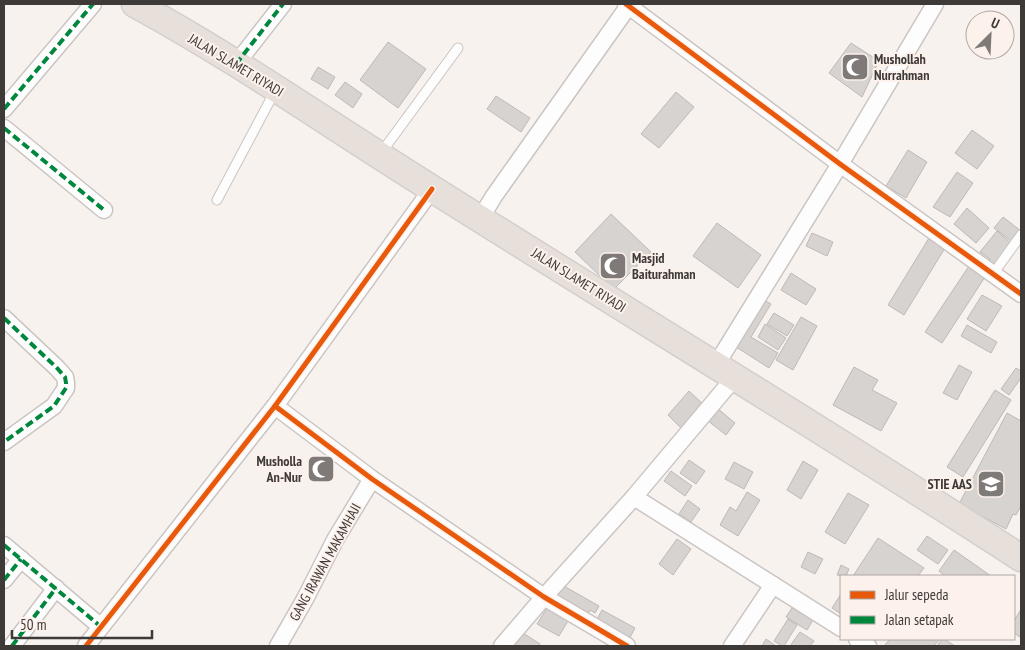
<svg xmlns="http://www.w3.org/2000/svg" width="1025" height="650" font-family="'PT Sans Narrow',sans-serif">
	<rect width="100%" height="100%" fill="#f8f2ef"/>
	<!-- building -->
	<g fill="#d7d3d0" stroke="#beb9b7">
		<path d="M388,42L426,69L398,108L360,80Z"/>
		<path d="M851,43L879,61L862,97L829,73Z"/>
		<path d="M318,67L335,77L328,89L311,79Z"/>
		<path d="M345,82L362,94L353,108L335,95Z"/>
		<path d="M676,92L694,107L659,148L641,134Z"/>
		<path d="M496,96L530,118L521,132L487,109Z"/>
		<path d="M972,130L994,146L977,169L955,153Z"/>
		<path d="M908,150L927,162L906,198L886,186Z"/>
		<path d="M957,172L973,183L950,217L933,207Z"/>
		<path d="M967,208L989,228L976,243L954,224Z"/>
		<path d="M611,214L651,252L608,295L597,285L603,279L575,252Z"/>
		<path d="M1003,217L1021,231L1014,243L994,228Z"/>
		<path d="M717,223L761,255L738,288L693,256Z"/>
		<path d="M997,231L1012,244L994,266L988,261L990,259L980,252Z"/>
		<path d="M812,233L833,242L827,256L806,246Z"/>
		<path d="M929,238L945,248L904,315L888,305Z"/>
		<path d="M969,266L985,277L942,343L925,332Z"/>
		<path d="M791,273L816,289L806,305L781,290Z"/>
		<path d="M982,295L1002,306L986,331L967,319Z"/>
		<path d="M762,299L771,304L751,337L778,353L769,368L733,345Z"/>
		<path d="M774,313L794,325L787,336L767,324Z"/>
		<path d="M801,317L817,326L793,370L776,360Z"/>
		<path d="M765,324L786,338L778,350L758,337Z"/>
		<path d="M967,325L997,342L991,353L961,336Z"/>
		<path d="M959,365L972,372L957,400L943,393Z"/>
		<path d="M854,367L878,380L872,390L897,403L881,431L833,405Z"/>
		<path d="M1016,368L1021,371V378L1009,395L1001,389Z"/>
		<path d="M995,390L1011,400L963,477L947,467Z"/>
		<path d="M689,391L704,405L682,429L668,415Z"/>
		<path d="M717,408L735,423L726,435L707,420Z"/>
		<path d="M1007,413L1021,421V506L1016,515L1013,514L1006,529L959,504Z"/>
		<path d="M689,460L705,471L696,484L680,473Z"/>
		<path d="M803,461L818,470L801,499L787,490Z"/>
		<path d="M734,462L753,472L744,489L725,479Z"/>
		<path d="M671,471L692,486L685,496L664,481Z"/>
		<path d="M747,492L760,500L738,536L720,525L730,507L736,511Z"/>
		<path d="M848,493L869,505L845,544L825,532Z"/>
		<path d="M688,500L700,509L691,522L679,514Z"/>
		<path d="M927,536L948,550L938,564L917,550Z"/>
		<path d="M878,538L924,568L918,576H853Z"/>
		<path d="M677,539L691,549L673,575L659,564Z"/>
		<path d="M954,550L991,576H945L939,571Z"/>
		<path d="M808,552L823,559L815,574L801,567Z"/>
		<path d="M841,565L849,569L846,576L837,575Z"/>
		<path d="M562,585L599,606L595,613L590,610L585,620L552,601Z"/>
		<path d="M841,594V614L832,608Z"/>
		<path d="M547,608L568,621L559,636L537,624Z"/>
		<path d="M792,608L813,620L807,630L786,617Z"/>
		<path d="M1021,609V638L1014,633V621Z"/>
		<path d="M602,610L635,628L627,643L594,625Z"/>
		<path d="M788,619L797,625L784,646H782L774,641Z"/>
		<path d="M517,629L540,644L539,646H515L509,642Z"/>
		<path d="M800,632L814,641L810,646H790Z"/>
		<path d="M766,639L776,646H762Z"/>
		<path d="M890,639H940L934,646H884Z"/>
		<path d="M942,639H944L955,646H937Z"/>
	</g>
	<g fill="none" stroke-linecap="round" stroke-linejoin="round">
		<!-- service casing -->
		<g stroke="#cac5c3" stroke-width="11">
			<g id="service">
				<path d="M381,153L458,48"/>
				<path d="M217,200L275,91"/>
				<path d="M993,274L1021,235"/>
			</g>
		</g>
		<!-- minor casing -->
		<g stroke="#cac5c3" stroke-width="19">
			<g id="minor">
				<path d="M626,4L840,164L1021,294"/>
				<path d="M236,64L283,4"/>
				<path d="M4,109L93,4"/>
				<path d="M4,128L104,210"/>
				<path d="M480,219L494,196L630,4"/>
				<path d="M4,318L57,368L65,377L66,383V388L54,406L4,442"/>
				<path d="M716,365L840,164L935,4"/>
				<path d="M275,406L372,479L544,597L627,646"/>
				<path d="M634,497L841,628"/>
				<path d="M4,545L100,626"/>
				<path d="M4,580L21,559"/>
				<path d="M857,639L868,646"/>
				<path d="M12,646L56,588"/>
				<path d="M86,646L275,406L432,189"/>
				<path d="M278,646L305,599L335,540L372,479"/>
				<path d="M502,646L544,597L634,497L735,377"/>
				<path d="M732,646L773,585"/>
			</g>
		</g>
		<!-- primary casing -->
		<g stroke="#d2cfce" stroke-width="29">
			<path id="primary" d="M135,4C238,60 334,128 434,190C629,313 827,432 1021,558"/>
		</g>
		<!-- service -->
		<use href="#service" stroke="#fefdfd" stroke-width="9"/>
		<!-- minor -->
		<use href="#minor" stroke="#fefdfd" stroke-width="16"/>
		<!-- primary -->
		<use href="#primary" stroke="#e7dfd9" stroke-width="26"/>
		<!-- quiet -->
		<g stroke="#00873e" stroke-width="4" stroke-dasharray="8 4" stroke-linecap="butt">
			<path d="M236,64L283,4"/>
			<path d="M4,109L93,4"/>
			<path d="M4,128L104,210"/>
			<path d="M4,318L57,368L65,377L66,383V388L54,406L4,442"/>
			<path d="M4,545L100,626"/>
			<path d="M4,580L21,559"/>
			<path d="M12,646L56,588"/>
		</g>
		<!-- cycleway casing -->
		<g stroke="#fcf1eb" stroke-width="8">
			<g id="cycleway">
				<path d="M626,4L840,164L1021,294"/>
				<path d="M275,406L372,479L544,597L627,646"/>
				<path d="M86,646L275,406L432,189"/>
			</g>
		</g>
		<!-- cycleway -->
		<use href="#cycleway" stroke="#e8590c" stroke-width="5"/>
	</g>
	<!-- icons -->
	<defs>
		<g id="mosque-square" transform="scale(1.4375)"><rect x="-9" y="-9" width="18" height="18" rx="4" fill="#7f7a77" stroke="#fcf1eb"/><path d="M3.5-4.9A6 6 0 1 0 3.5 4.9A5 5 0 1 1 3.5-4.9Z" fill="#fff"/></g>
		<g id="university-square" transform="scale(1.4375)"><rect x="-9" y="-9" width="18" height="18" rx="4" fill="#7f7a77" stroke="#fcf1eb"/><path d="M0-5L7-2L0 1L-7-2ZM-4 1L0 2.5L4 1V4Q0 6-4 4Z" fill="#fff"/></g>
	</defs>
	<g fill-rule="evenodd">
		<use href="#mosque-square" x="855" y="67"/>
		<use href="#mosque-square" x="613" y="266"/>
		<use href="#mosque-square" x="321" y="469"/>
		<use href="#university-square" x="991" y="484"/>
	</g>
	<g text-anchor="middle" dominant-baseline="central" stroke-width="4" stroke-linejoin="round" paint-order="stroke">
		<!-- poi labels -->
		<g font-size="14" font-weight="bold" fill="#3e3a37" stroke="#fcf1eb" text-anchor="start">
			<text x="874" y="59">Mushollah<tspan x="874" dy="16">Nurrahman</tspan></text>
			<text x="632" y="258">Masjid<tspan x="632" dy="16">Baiturahman</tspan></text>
			<text x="302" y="461" text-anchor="end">Musholla<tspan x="302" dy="16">An-Nur</tspan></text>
			<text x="972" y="484" text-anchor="end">STIE AAS</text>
		</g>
		<!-- street labels -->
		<g font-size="14" fill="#3e3a37" stroke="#fcf1eb">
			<text transform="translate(236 65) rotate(31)">JALAN SLAMET RIYADI</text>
			<text transform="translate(579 280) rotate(32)">JALAN SLAMET RIYADI</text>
			<text transform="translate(325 562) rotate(-61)">GANG IRAWAN MAKAMHAJI</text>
		</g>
	</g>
	<!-- border -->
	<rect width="1025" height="650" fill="none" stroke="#3e3a37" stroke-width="10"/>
	<!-- legend -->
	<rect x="840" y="575" width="175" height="65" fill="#fcf1eb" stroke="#b0a8a3"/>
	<rect x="850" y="591" width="25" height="8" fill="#e8590c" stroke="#b0a8a3"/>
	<text x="885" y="600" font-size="15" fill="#3e3a37">Jalur sepeda</text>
	<rect x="850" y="616" width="25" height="8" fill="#00873e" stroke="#b0a8a3"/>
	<text x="885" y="625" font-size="15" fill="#3e3a37">Jalan setapak</text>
	<!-- north arrow -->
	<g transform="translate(990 35) rotate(24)"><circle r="24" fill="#fcf1eb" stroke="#b0a8a3"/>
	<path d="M0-4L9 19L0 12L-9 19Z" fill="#7f7a77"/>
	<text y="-8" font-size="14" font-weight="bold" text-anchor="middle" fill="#3e3a37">U</text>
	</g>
	<!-- scale -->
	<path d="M12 630v8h140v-8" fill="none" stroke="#3e3a37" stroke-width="2.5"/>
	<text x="20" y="630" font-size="15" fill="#3e3a37" stroke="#fcf1eb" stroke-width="4" paint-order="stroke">50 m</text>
</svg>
